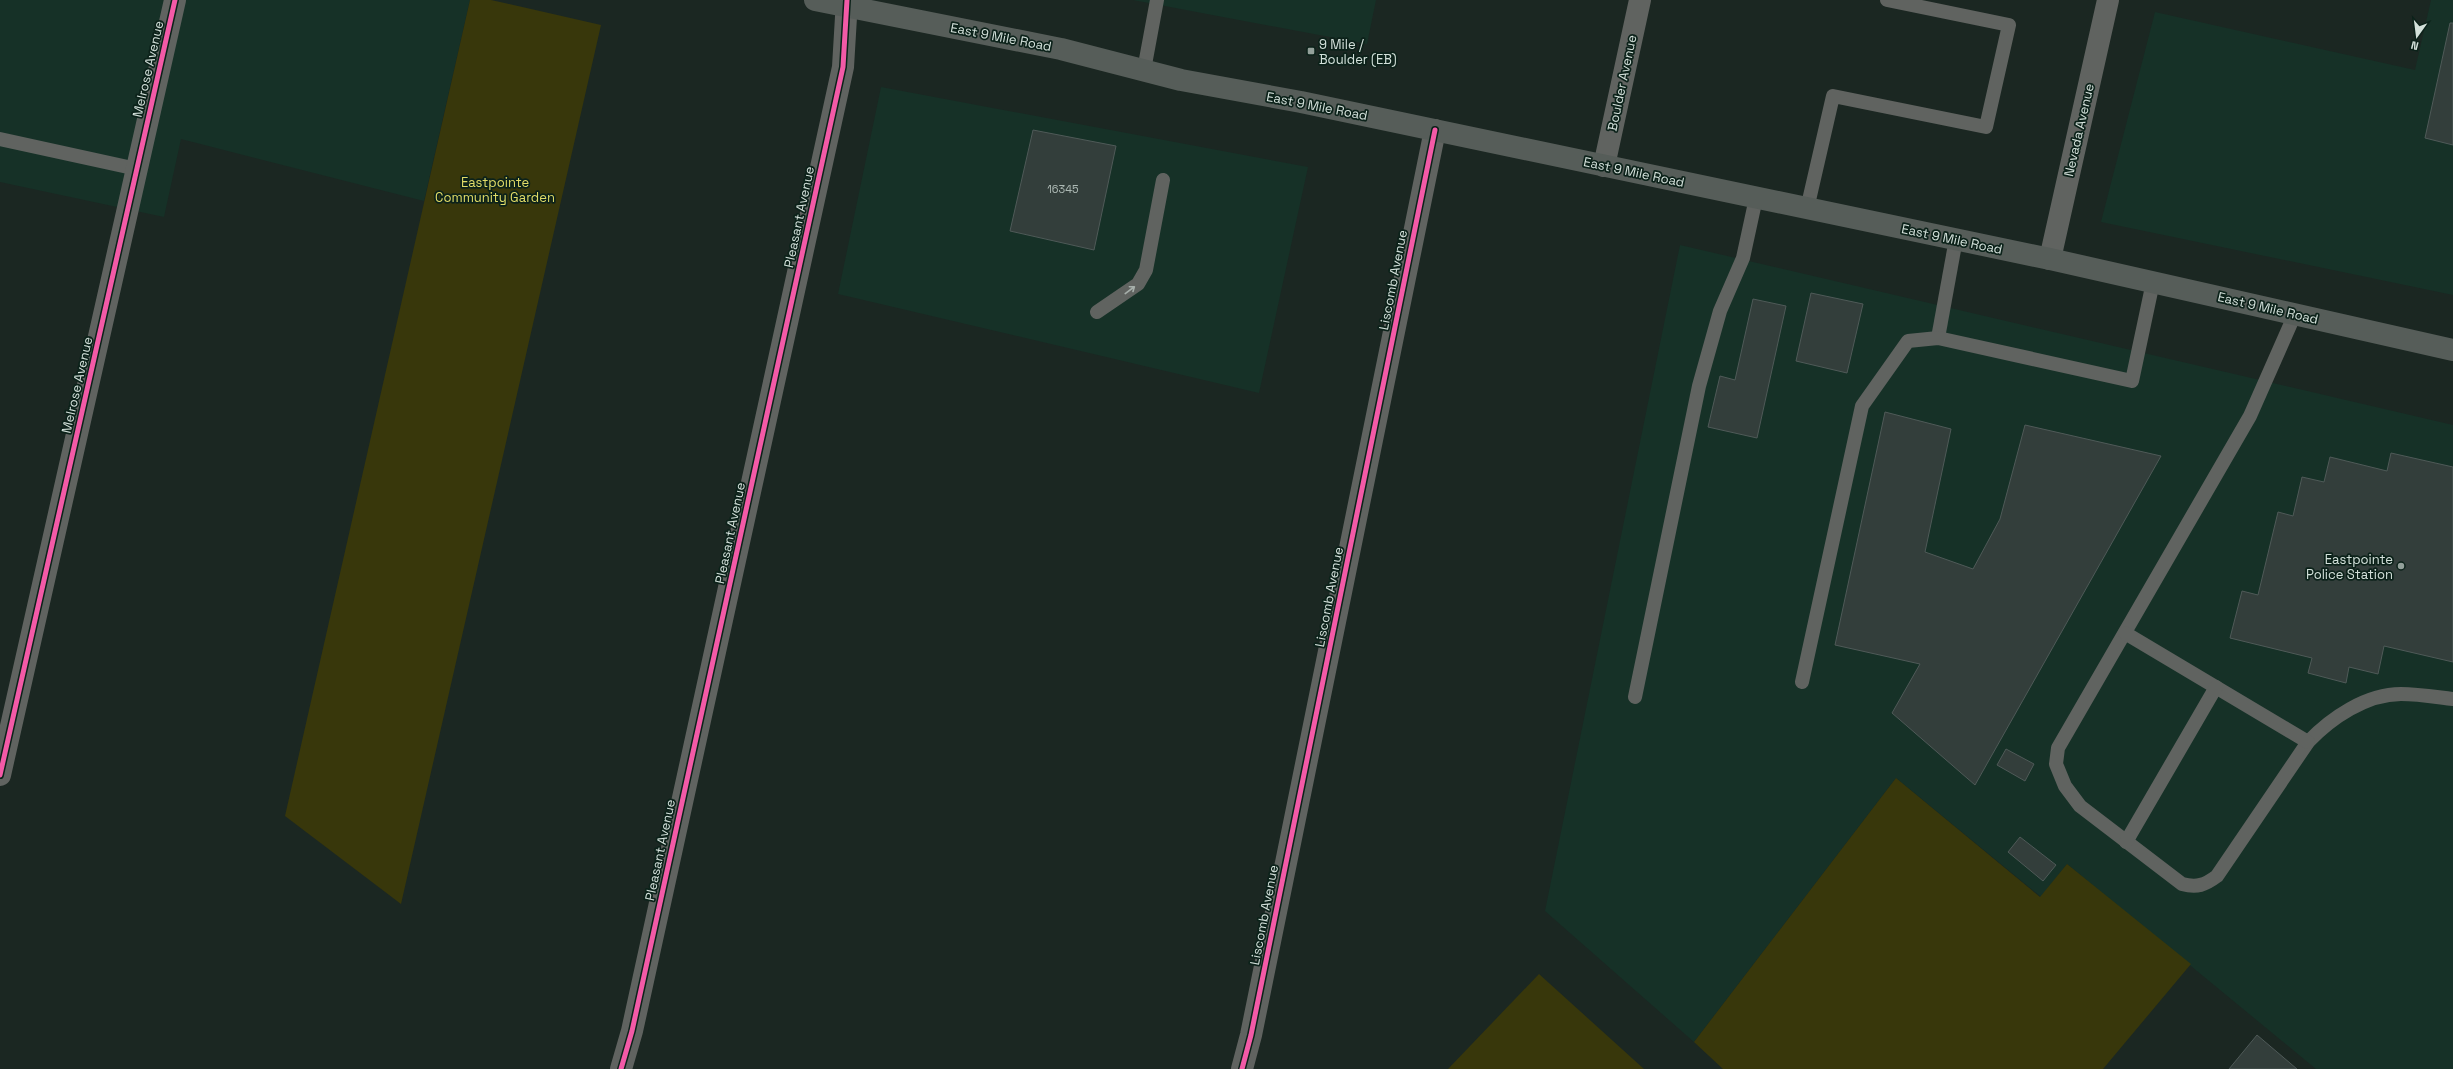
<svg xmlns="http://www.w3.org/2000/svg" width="2453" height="1069" font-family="'Space Grotesk',sans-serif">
	<rect width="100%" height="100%" fill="#1b2722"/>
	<!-- built -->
	<g fill="#163127">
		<path d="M0,0H470L424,201L181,139L164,217L0,182Z"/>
		<path d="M1133,0H1376L1367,44Z"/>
		<path d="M2431,0H2453V295L2101,222L2155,12L2415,70Z"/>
		<path d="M881,87L1308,167L1259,393L838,294Z"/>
		<path d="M1680,245L2453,425V1069H2316L2067,864L2041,897L1896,778L1694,1042L1545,911Z"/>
	</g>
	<!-- green -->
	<g fill="#38370b">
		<path d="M470,0H491L601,25L401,904L285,816Z"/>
		<path d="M1896,778L2040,897L2067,864L2191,964L2103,1069H1723L1694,1042Z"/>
		<path d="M1539,974L1644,1069H1448Z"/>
	</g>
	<!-- building -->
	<g fill="#333e3b" stroke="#4f5a58">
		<path d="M2450,23H2453V145L2425,138Z"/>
		<path d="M1033,130L1116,146L1094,250L1010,231Z"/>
		<path d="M1811,293L1863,304L1847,373L1796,361Z"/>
		<path d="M1753,299L1786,306L1757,438L1708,427L1720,376L1735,380Z"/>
		<path d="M1885,412L1951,429L1925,552L1973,569L2000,519L2025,425L2161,456L1975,785L1892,713L1920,664L1835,645Z"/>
		<path d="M2391,453L2453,467V662L2384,646L2378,674L2349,667L2346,683L2308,673L2312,658L2230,638L2242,591L2258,595L2278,512L2293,516L2302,477L2324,482L2330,457L2387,471Z"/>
		<path d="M2006,749L2034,764L2025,781L1997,765Z"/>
		<path d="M2020,837L2056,865L2043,881L2008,852Z"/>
		<path d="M2257,1035L2297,1069H2229Z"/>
	</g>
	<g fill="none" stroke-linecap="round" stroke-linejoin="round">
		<!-- lane -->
		<g stroke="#606360" stroke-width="14">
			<path d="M1144,70L1157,0"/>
			<path d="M0,139L137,169"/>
			<path d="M1807,209L1833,96L1986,127L2009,25L1887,0"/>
			<path d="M1097,312L1138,284L1146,270L1163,180"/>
			<path d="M2295,314L2250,416L2058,748L2056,764L2065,786L2080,806L2182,884C2197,888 2205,885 2217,876L2308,742C2331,718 2366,694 2401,694C2418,694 2436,697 2453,699"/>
			<path d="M1938,338L1956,239"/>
			<path d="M2125,633L2308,742"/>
			<path d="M1802,682L1862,406L1908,341L1938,338L2132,381L2153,282"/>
			<path d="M1635,697L1699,386L1720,311L1743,258L1756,198"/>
			<path d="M2126,842L2216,687"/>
		</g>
		<!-- street -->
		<g stroke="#606360" stroke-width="22">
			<path d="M1604,166L1640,0"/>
			<path d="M2050,259L2108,0"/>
			<path d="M0,775L175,0"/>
			<path d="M621,1069L632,1031L843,67L847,0"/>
			<path d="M1242,1069L1251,1035L1435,130"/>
		</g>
		<!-- secondary -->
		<path stroke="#565d59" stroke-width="22" d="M815,0L1061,49L1181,80L1301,102L2050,259L2453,350"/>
		<!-- cycleway casing -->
		<g stroke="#0c221a" stroke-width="8">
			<g id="cycleway">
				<path d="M0,775L175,0"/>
				<path d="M621,1069L632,1031L843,67L847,0"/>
				<path d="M1242,1069L1251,1035L1435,130"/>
			</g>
		</g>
		<!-- cycleway -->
		<use href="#cycleway" stroke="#f35aa7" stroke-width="5"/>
	</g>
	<!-- one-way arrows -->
	<defs><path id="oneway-shaft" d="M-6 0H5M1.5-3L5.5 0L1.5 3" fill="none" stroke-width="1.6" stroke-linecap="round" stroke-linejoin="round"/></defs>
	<use stroke="#a6afaa" href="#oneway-shaft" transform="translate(1130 290) rotate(-37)"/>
	<!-- markers -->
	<g fill="#93a09a" stroke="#0c221a" stroke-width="1.5">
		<rect x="1307" y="47" width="8" height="8" rx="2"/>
		<circle cx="2401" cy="566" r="4"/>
	</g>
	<g text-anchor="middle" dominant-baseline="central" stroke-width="3.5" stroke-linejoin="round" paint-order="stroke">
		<!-- number labels -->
		<g font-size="11" fill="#acb8b3">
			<text x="1063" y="189">16345</text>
		</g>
		<!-- street labels -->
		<g font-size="13" fill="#d4e1db" stroke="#0c221a">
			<text transform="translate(1001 37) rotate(11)">East 9 Mile Road</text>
			<text transform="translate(148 69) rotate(-77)">Melrose Avenue</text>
			<text transform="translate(1622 83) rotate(-78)">Boulder Avenue</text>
			<text transform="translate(1317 106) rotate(11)">East 9 Mile Road</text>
			<text transform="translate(2079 130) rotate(-77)">Nevada Avenue</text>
			<text transform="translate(1634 172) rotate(12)">East 9 Mile Road</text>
			<text transform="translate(799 217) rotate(-78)">Pleasant Avenue</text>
			<text transform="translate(1952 239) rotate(12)">East 9 Mile Road</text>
			<text transform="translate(1393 280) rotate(-79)">Liscomb Avenue</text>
			<text transform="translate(2268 308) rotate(13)">East 9 Mile Road</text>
			<text transform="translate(77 385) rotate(-77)">Melrose Avenue</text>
			<text transform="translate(730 533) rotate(-78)">Pleasant Avenue</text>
			<text transform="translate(1329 597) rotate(-79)">Liscomb Avenue</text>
			<text transform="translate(660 850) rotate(-78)">Pleasant Avenue</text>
			<text transform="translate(1264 915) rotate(-79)">Liscomb Avenue</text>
		</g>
		<!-- poi labels -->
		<g font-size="13" fill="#d4e1db" stroke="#0c221a" text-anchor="start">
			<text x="1319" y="44">9 Mile /<tspan x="1319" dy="15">Boulder (EB)</tspan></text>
			<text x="2393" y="559" text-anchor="end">Eastpointe<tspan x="2393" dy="15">Police Station</tspan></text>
		</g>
		<!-- park labels -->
		<g font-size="13" fill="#e2dc67" stroke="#0c221a">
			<text x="495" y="182">Eastpointe<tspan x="495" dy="15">Community Garden</tspan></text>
		</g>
	</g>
	<!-- north arrow -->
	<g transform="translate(2417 36) rotate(194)" stroke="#0c221a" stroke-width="3" paint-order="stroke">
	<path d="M0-3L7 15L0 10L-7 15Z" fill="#d4e1db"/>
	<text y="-6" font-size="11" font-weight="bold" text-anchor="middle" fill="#d4e1db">N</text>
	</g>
</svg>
